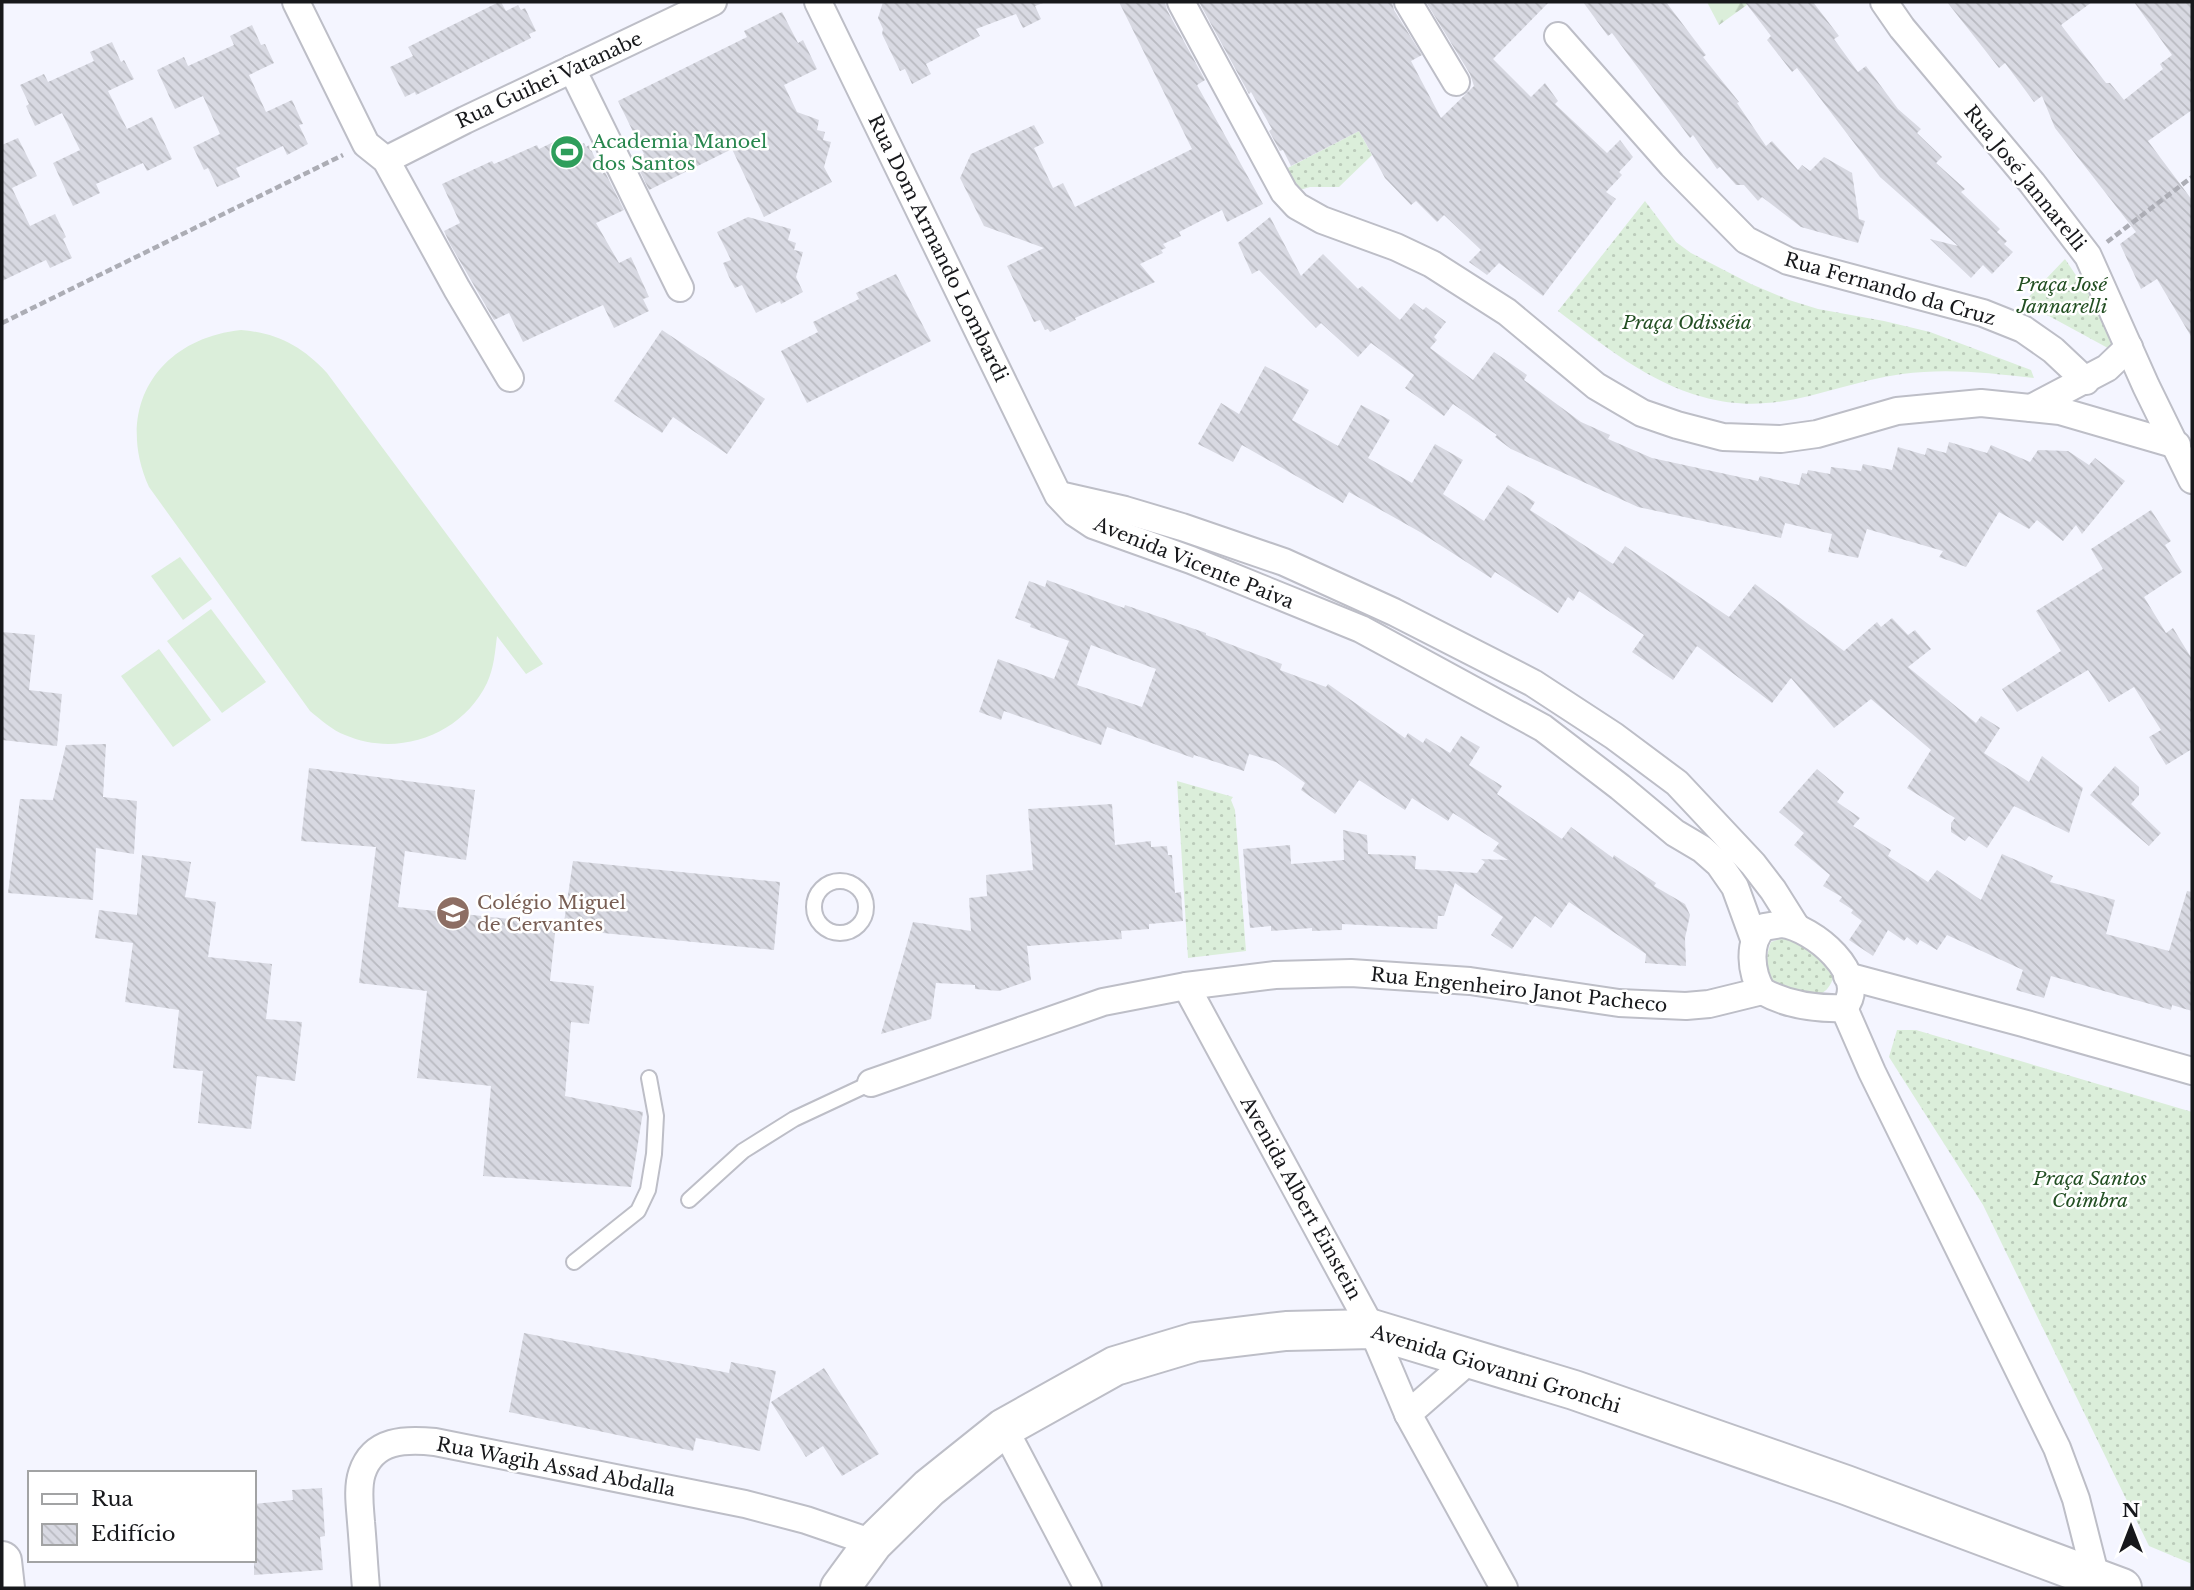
<svg xmlns="http://www.w3.org/2000/svg" width="2194" height="1590" font-family="'Libre Baskerville',serif">
	<defs>
		<pattern id="grass-dots" width="8" height="8" patternUnits="userSpaceOnUse" patternTransform="scale(1.75)"><rect width="8" height="8" fill="#dbeeda"/><path d="M2 2h.1M6 6h.1" fill="none" stroke="#bbcbba" stroke-width="1.8" stroke-linecap="round"/></pattern>
		<pattern id="forest-firs" width="22" height="20" patternUnits="userSpaceOnUse" patternTransform="scale(1.75)"><rect width="22" height="20" fill="#dbeeda"/><path d="M5 1l3.5 6h-7zM16 11l3.5 6h-7z" fill="#bbcbba"/></pattern>
		<pattern id="building-back-hatch" width="6" height="6" patternUnits="userSpaceOnUse" patternTransform="scale(1.75)"><rect width="6" height="6" fill="#d8d9e2"/><path d="M-1 5l2 2M0 0l6 6M5-1l2 2" fill="none" stroke="#b9bac1"/></pattern>
	</defs>
	<rect width="100%" height="100%" fill="#f4f5ff"/>
	<!-- grass -->
	<g fill="url(#grass-dots)">
		<path d="M1359,131L1372,155L1339,187H1310L1296,191L1280,172Z"/>
		<path d="M1645,201L1676,242L1691,253L1751,284L1789,300L1818,309L1884,321L1930,332L2031,370L2034,378C1989,373 1947,368 1902,374C1831,384 1778,418 1703,397C1648,382 1603,345 1558,311Z"/>
		<path d="M2065,259L2098,308L2117,353L2049,316L2021,305Z"/>
		<path d="M1177,781L1233,797L1231,800L1235,810L1246,951L1188,958Z"/>
		<path d="M1783,938C1809,938 1821,956 1834,975C1830,989 1825,993 1811,998L1773,983C1766,969 1765,958 1771,942Z"/>
		<path d="M1897,1030H1916L2192,1112V1564L2149,1546L1983,1205L1889,1057Z"/>
	</g>
	<!-- forest -->
	<path fill="url(#forest-firs)" d="M1707,2H1751L1719,25Z"/>
	<!-- garden -->
	<g fill="#dbeeda">
		<path d="M241,330C277,333 302,346 327,373L543,664L526,674L497,636C495,652 494,668 487,683C462,735 398,758 345,735C332,730 321,720 310,711L149,487C114,409 157,339 241,330Z"/>
		<path d="M180,557L212,599L183,620L151,576Z"/>
		<path d="M211,609L266,682L222,713L167,641Z"/>
		<path d="M159,649L211,720L173,747L121,676Z"/>
	</g>
	<!-- building -->
	<g fill="url(#building-back-hatch)" fill-rule="evenodd">
		<path d="M499,2H501L506,11L518,5L521,10L525,8L536,31L529,34L531,38L416,95L415,92L405,97L390,67L413,56L408,47Z"/>
		<path d="M883,2H1042L1043,3L1035,6L1041,19L1023,28L1016,14L976,29L980,36L926,64L931,74L912,84L905,69L900,71L882,34L883,29L878,18Z"/>
		<path d="M1119,2H1165L1167,10L1205,80L1197,85L1263,204L1227,222L1222,210L1179,232L1181,236L1163,244L1166,248L1161,250L1163,253L1140,264L1155,282L1075,318L1076,320L1050,332L1048,329L1045,330L1040,320L1034,322L1007,266L1044,248L984,226L960,178L971,154L1034,125L1044,143L1034,148L1053,188L1063,183L1075,207L1192,149Z"/>
		<path d="M1199,2H1392L1394,10L1422,55L1411,61L1441,118L1474,86L1470,74L1426,2H1549L1493,59L1531,97L1545,83L1558,101L1555,104L1607,153L1620,140L1633,157L1619,172L1622,175L1606,192L1616,199L1543,296L1499,263L1487,275L1469,262L1481,250L1444,215L1437,222L1416,201L1411,205L1385,178L1359,131L1291,166L1283,150L1280,151L1269,131L1272,129L1251,92L1249,94Z"/>
		<path d="M1583,2H1666L1706,55L1703,57L1739,102L1737,103L1766,146L1772,141L1798,170L1802,165L1810,171L1824,157L1852,173L1859,219L1865,221L1858,243L1801,227L1762,197L1758,201L1744,185H1736L1720,167L1717,169L1693,135L1690,138L1612,33L1608,36Z"/>
		<path d="M1745,2H1813L1839,36L1834,39L1858,72L1866,66L1898,109L1921,129L1917,133L1942,157L1936,163L1965,189L1961,192L2000,229L1997,232L2007,241L2004,244L2013,252L1992,274L1983,265L1971,278L1930,239L1958,246L1880,177L1797,68L1792,72L1767,40L1771,36Z"/>
		<path d="M1947,2H2092L2061,25L2106,83H2110L2124,100L2163,69L2160,64L2172,55L2134,2H2192V110L2148,141L2192,200V338L2157,279L2141,289L2120,244L2136,232L2055,128L2042,96L2034,102L2005,63L1999,68Z"/>
		<path d="M782,12L798,43L803,40L817,69L784,85L797,112L819,120L817,130L825,132L823,140L831,142L824,167L832,182L764,217L732,149L649,190L634,159L644,154L618,101L747,37L744,31Z"/>
		<path d="M252,25L261,45L265,44L274,63L249,75L266,112L292,100L303,124L299,125L308,144L287,155L283,146L236,168L240,177L217,187L208,168L204,170L193,147L220,134L203,96L175,109L157,70L184,57L188,66L234,45L230,36Z"/>
		<path d="M112,42L121,62L124,60L134,79L108,91L127,129L152,117L172,159L147,171L143,163L96,184L100,193L73,206L53,163L80,150L62,113L35,126L26,106L29,104L20,85L44,74L48,82L94,61L90,52Z"/>
		<path d="M568,135L573,144L578,141L580,145L584,143L586,147L589,145L602,174L605,172L624,210L596,223L619,263L631,257L649,297L643,299L649,311L614,328L603,305L523,342L509,313L494,320L450,244L444,231L460,223L442,184L492,161L494,164L537,145L539,149Z"/>
		<path d="M18,138L37,176L12,188L30,226L55,214L66,237L63,239L72,258L50,268L46,260L2,281V145Z"/>
		<path d="M748,217L791,229L788,240L796,243L794,250L803,252L796,277L803,292L781,304L780,301L756,313L742,285L735,288L729,277L723,263L731,260L717,232Z"/>
		<path d="M1270,217L1301,276L1323,254L1358,289L1362,286L1400,320L1414,303L1423,310L1426,307L1446,322L1434,337L1437,340L1430,348L1473,380L1494,352L1527,375L1524,380L1581,422L1610,435L1608,439L1652,458L1758,481L1760,476L1799,485L1802,473L1807,474L1808,470L1830,474L1831,467L1861,471L1863,464L1892,470L1898,447L1925,455L1927,448L1946,453L1949,442L1987,453L1991,445L2030,462L2038,450L2068,451L2089,465L2095,458L2125,481L2082,534L2076,525L2063,541L2037,520L2029,529L1999,512L1966,567L1939,557L1943,551L1867,529L1858,558L1828,552L1832,534L1785,523L1781,538L1638,507L1511,449L1495,437L1497,435L1453,404L1444,416L1405,388L1414,375L1371,343L1358,357L1321,323L1316,328L1259,270L1252,274L1238,243Z"/>
		<path d="M896,274L931,341L807,403L781,351L818,332L813,322L859,299L856,293Z"/>
		<path d="M662,330L765,399L727,454L673,417L662,433L614,401Z"/>
		<path d="M1265,366L1309,390L1292,420L1338,446L1361,405L1390,420L1368,458L1412,483L1435,444L1463,460L1443,494L1484,521L1508,485L1535,502L1530,510L1613,564L1625,546L1729,617L1755,584L1844,651L1877,622L1881,627L1892,618L1908,635L1915,630L1931,649L1908,667L1976,723L1981,716L2000,728L1984,753L2029,782L2042,756L2083,788L2069,833L2014,806L1987,848L1969,836L1965,841L1951,832V823L1955,818L1907,788L1931,750L1871,699L1834,728L1791,678L1772,703L1697,646L1673,680L1632,652L1644,635L1579,591L1573,601L1568,597L1558,613L1495,572L1491,578L1420,532L1349,492L1343,503L1242,445L1233,462L1198,444L1221,403L1239,414Z"/>
		<path d="M2151,510L2171,541L2165,545L2182,572L2144,597L2166,633L2173,628L2192,659V749L2166,765L2149,737L2161,730L2134,687L2109,702L2088,670L2017,712L2002,689L2061,651L2036,611L2103,569L2091,549Z"/>
		<path d="M1047,580L1124,608L1125,605L1206,633V635L1282,664L1280,670L1326,687L1328,684L1405,738L1408,733L1423,743L1426,738L1450,753L1461,736L1480,747L1469,765L1502,786L1497,794L1562,839L1571,827L1613,858L1614,855L1656,883L1654,886L1685,904L1690,915L1685,938L1686,966L1645,963L1646,954L1569,902L1551,928L1535,916L1512,949L1491,935L1503,917L1455,883L1444,916H1438L1437,929L1342,924V930L1312,931V928L1271,931V926L1250,928L1243,849L1290,845L1291,864L1344,860L1343,830L1367,835L1368,854L1416,856L1415,869L1477,873L1485,862L1481,859L1508,860L1493,851L1499,843L1453,813L1448,821L1412,798L1405,810L1359,780L1335,814L1301,790L1305,783L1276,762L1249,754L1244,771L1194,755L1193,758L1107,727L1101,745L1004,711L1001,720L979,712L998,659L1054,679L1069,641L1030,627L1031,624L1015,618L1029,581L1045,587ZM1091,645L1156,669L1142,707L1077,685Z"/>
		<path d="M2,632L35,635L29,690L62,694L57,746L2,740Z"/>
		<path d="M106,744L103,797L137,801L134,854L96,848L93,900L8,893L20,799L53,800L66,745Z"/>
		<path d="M2115,766L2139,787V795L2131,804L2161,833L2149,846L2090,795Z"/>
		<path d="M309,768L475,790L466,860L405,851L398,907L556,924L550,981L594,986L589,1024L571,1022L565,1096L643,1112L631,1187L483,1176L491,1086L417,1078L427,991L359,983L376,847L301,841Z"/>
		<path d="M1817,769L1844,792L1837,802L1860,818L1853,826L1891,850L1888,856L1928,882L1937,870L1981,900L2002,854L2053,876L2050,882L2115,900L2106,934L2169,951L2187,891L2192,892V1011L2172,1005L2171,1010L2051,976L2044,998L2016,990L2023,970L1947,935L1937,950L1920,940L1917,945L1907,937L1904,941L1888,930L1873,956L1849,940L1862,921L1851,913L1853,910L1839,901L1842,897L1823,886L1830,875L1794,845L1804,833L1779,812Z"/>
		<path d="M1112,804L1115,845L1151,841V847L1167,846L1168,855H1172L1175,893L1181,892L1183,921L1149,924V929L1121,931L1122,939L1027,946L1031,980L999,991L975,989V985L936,983L931,1019L881,1034L913,922L971,931L969,898L987,896L986,875L1033,870L1028,809Z"/>
		<path d="M142,855L191,862L185,897L216,902L208,957L272,964L266,1019L302,1022L295,1081L257,1076L251,1129L198,1123L203,1071L173,1068L179,1010L125,1002L133,943L95,938L99,910L137,915Z"/>
		<path d="M573,861L780,882L774,950L563,929Z"/>
		<path d="M524,1333L729,1373L731,1362L776,1371L760,1451L696,1438L693,1451L509,1412Z"/>
		<path d="M824,1368L879,1454L842,1476L823,1446L806,1457L771,1402Z"/>
		<path d="M322,1488L325,1536L320,1537L323,1570L254,1575V1504L293,1500L292,1490Z"/>
	</g>
	<g fill="none" stroke-linecap="round" stroke-linejoin="round">
		<!-- service casing -->
		<g stroke="#bdbec7" stroke-width="18">
			<g id="service">
				<circle cx="840" cy="907" r="26"/>
				<path d="M689,1200L743,1151L794,1119L871,1083"/>
				<path d="M574,1262L638,1211L648,1190L654,1154L656,1116L649,1078"/>
			</g>
		</g>
		<!-- minor casing -->
		<g stroke="#bdbec7" stroke-width="30">
			<g id="minor">
				<path d="M296,2L366,144L386,160L457,289L510,378"/>
				<path d="M818,2L1058,495L1075,513L1093,525L1191,560L1361,629L1543,728L1620,787L1675,833L1702,849L1719,864L1735,887L1754,939"/>
				<path d="M1181,2L1284,192L1297,206L1322,220L1396,247L1432,264L1507,312L1596,386L1642,413L1677,425L1723,437L1781,439L1817,434L1897,411L1981,403L2060,411L2177,445"/>
				<path d="M1408,2L1456,82"/>
				<path d="M1884,2L1902,28L2032,183L2088,256L2146,386L2192,480"/>
				<path d="M1558,36L1672,165L1746,240L1788,261L1983,313L2023,329L2053,350L2086,381"/>
				<path d="M572,69L680,288"/>
				<path d="M386,160L465,120L713,2"/>
				<path d="M2031,408L2107,368L2129,347"/>
				<path d="M1059,495L1125,510L1182,527L1284,562L1394,612L1533,683L1614,736L1677,783L1753,864L1773,890L1795,925"/>
				<path d="M1782,924C1812,927 1871,975 1844,1008C1816,1009 1787,1005 1762,991C1751,973 1747,942 1764,927Z"/>
				<path d="M1847,976L2023,1023L2192,1071"/>
				<path d="M1186,986L1372,1329L1408,1414L1504,1588"/>
				<path d="M1844,1008L1872,1072L2057,1448L2076,1499L2096,1578"/>
				<path d="M871,1083L1103,1002L1186,986L1275,975L1351,973L1470,981L1619,1003L1686,1006L1709,1004L1762,991"/>
				<path d="M1408,1414L1472,1358"/>
				<path d="M1004,1428L1088,1588"/>
				<path d="M366,1588C364,1566 363,1544 361,1522C360,1507 357,1488 362,1473C373,1439 406,1439 435,1442L745,1504L806,1520L873,1543"/>
			</g>
		</g>
		<!-- secondary casing -->
		<g stroke="#bdbec7" stroke-width="42">
			<path id="secondary" d="M2,1561L5,1588"/>
		</g>
		<!-- primary casing -->
		<g stroke="#bdbec7" stroke-width="42">
			<path id="primary" d="M840,1588L873,1543L929,1488L1004,1428L1115,1366L1195,1342L1286,1331L1372,1329L1574,1390L1846,1485L2122,1588"/>
		</g>
		<!-- path -->
		<g stroke="#acadb5" stroke-width="4.5" stroke-dasharray="7 3.5" stroke-linecap="butt">
			<path d="M2107,242L2192,177"/>
			<path d="M2,323L343,155"/>
		</g>
		<!-- service -->
		<use href="#service" stroke="#fff" stroke-width="14"/>
		<!-- minor -->
		<use href="#minor" stroke="#fff" stroke-width="26"/>
		<!-- secondary -->
		<use href="#secondary" stroke="#fff" stroke-width="38"/>
		<!-- primary -->
		<use href="#primary" stroke="#fff" stroke-width="38"/>
	</g>
	<!-- icons -->
	<defs>
		<g id="stadium-disc" transform="scale(1.75)"><circle r="9.5" fill="#2e9e5b" stroke="#fff"/><path d="M0-5a6.5 5 0 1 0 0 10a6.5 5 0 1 0 0-10ZM-3.5-1.8h7v3.6h-7Z" fill="#fff"/></g>
		<g id="school-disc" transform="scale(1.75)"><circle r="9.5" fill="#8d6e63" stroke="#fff"/><path d="M0-5L7-2L0 1L-7-2ZM-4 1L0 2.5L4 1V4Q0 6-4 4Z" fill="#fff"/></g>
	</defs>
	<g fill-rule="evenodd">
		<use href="#stadium-disc" x="567" y="152"/>
		<use href="#school-disc" x="453" y="913"/>
	</g>
	<g text-anchor="middle" dominant-baseline="central" stroke-width="5" stroke-linejoin="round" paint-order="stroke">
		<!-- street labels -->
		<g font-size="19" fill="#17181b" stroke="#fff">
			<text transform="translate(549 80) rotate(-25)">Rua Guihei Vatanabe</text>
			<text transform="translate(2025 178) rotate(51)">Rua José Jannarelli</text>
			<text transform="translate(938 248) rotate(64)">Rua Dom Armando Lombardi</text>
			<text transform="translate(1890 289) rotate(16)">Rua Fernando da Cruz</text>
			<text transform="translate(1194 563) rotate(22)">Avenida Vicente Paiva</text>
			<text transform="translate(1519 990) rotate(6)">Rua Engenheiro Janot Pacheco</text>
			<text transform="translate(1301 1198) rotate(61)">Avenida Albert Einstein</text>
			<text transform="translate(1496 1369) rotate(17)">Avenida Giovanni Gronchi</text>
			<text transform="translate(556 1467) rotate(11)">Rua Wagih Assad Abdalla</text>
		</g>
		<!-- leisure labels -->
		<g font-size="19" fill="#27864d" stroke="#fff" text-anchor="start">
			<text x="592" y="141">Academia Manoel<tspan x="592" dy="22">dos Santos</tspan></text>
		</g>
		<!-- park labels -->
		<g font-size="19" font-style="italic" fill="#234f23" stroke="#fff">
			<text x="2062" y="284">Praça José<tspan x="2062" dy="22">Jannarelli</tspan></text>
			<text x="1687" y="322">Praça Odisséia</text>
			<text x="2090" y="1178">Praça Santos<tspan x="2090" dy="22">Coimbra</tspan></text>
		</g>
		<!-- education labels -->
		<g font-size="19" fill="#785e54" stroke="#fff" text-anchor="start">
			<text x="477" y="902">Colégio Miguel<tspan x="477" dy="22">de Cervantes</tspan></text>
		</g>
	</g>
	<!-- border -->
	<rect width="2194" height="1590" fill="none" stroke="#17181b" stroke-width="7"/>
	<!-- legend -->
	<rect x="28" y="1471" width="228" height="91" fill="#ffffff" stroke="#a2a3a4" stroke-width="2"/>
	<rect x="42" y="1494" width="35" height="10" fill="#ffffff" stroke="#a2a3a4" stroke-width="2"/>
	<text x="91" y="1506" font-size="21" fill="#17181b">Rua</text>
	<rect x="42" y="1524" width="35" height="21" fill="url(#building-back-hatch)" stroke="#a2a3a4" stroke-width="2"/>
	<text x="91" y="1541" font-size="21" fill="#17181b">Edifício</text>
	<!-- north arrow -->
	<g transform="translate(2131 1527)" stroke="#ffffff" stroke-width="5" paint-order="stroke">
	<path d="M0-5L12 26L0 18L-12 26Z" fill="#17181b"/>
	<text y="-10" font-size="19" font-weight="bold" text-anchor="middle" fill="#17181b">N</text>
	</g>
</svg>
